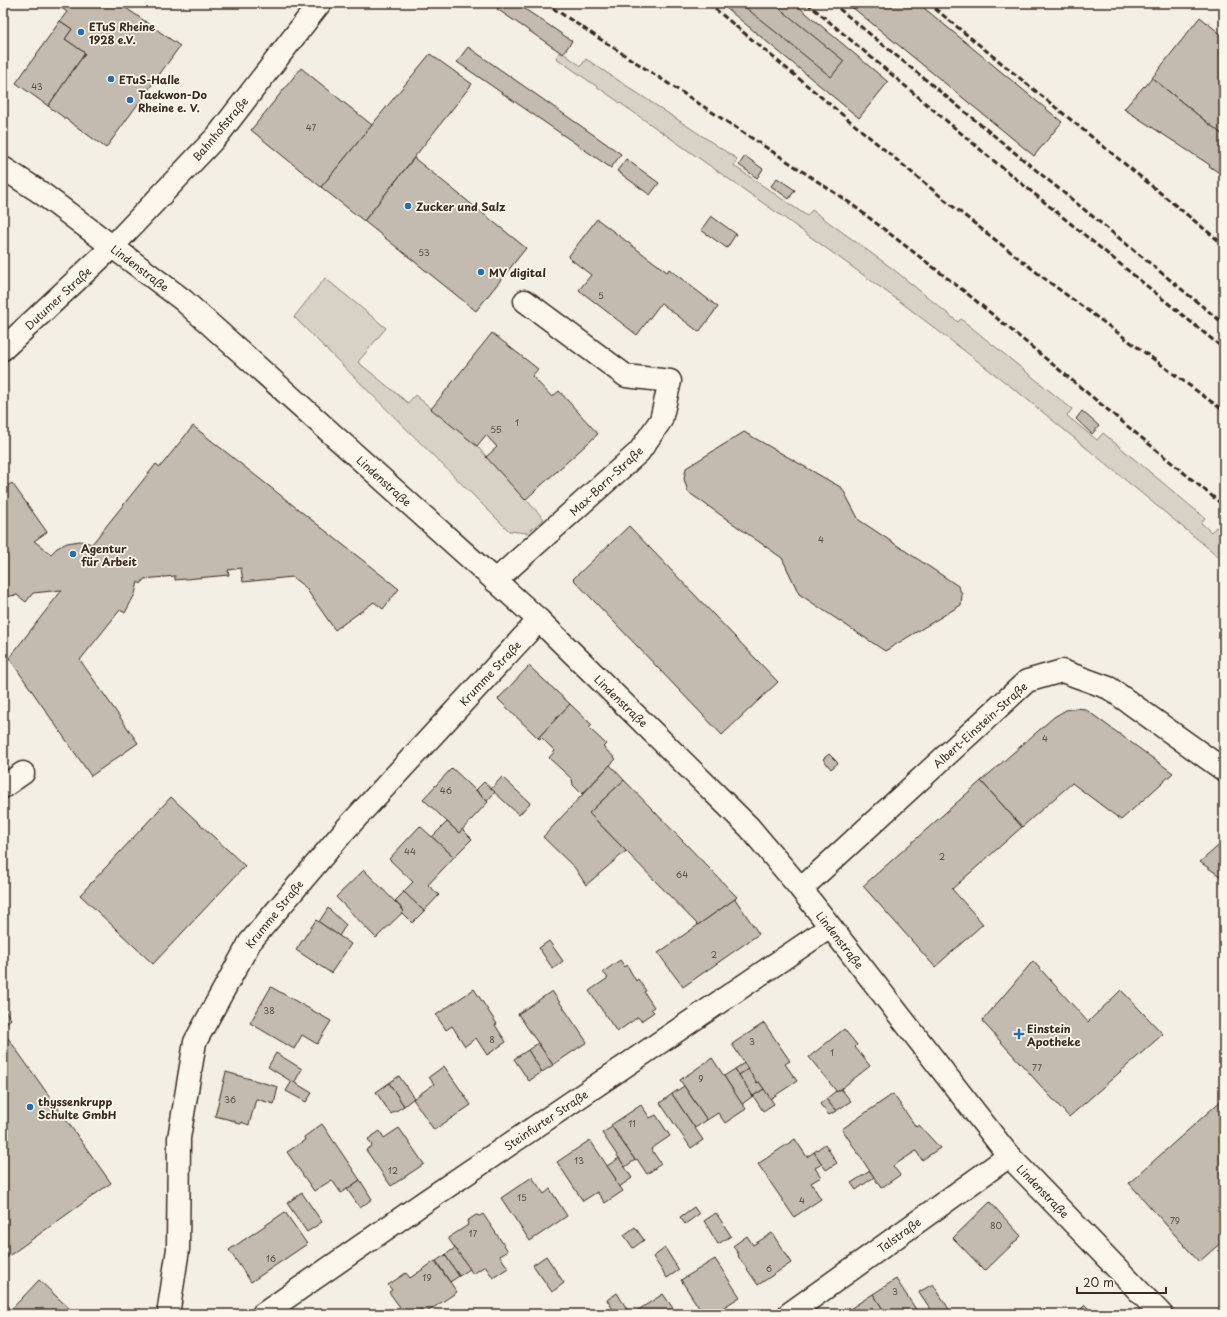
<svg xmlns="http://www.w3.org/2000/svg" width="1227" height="1317" font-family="'Playpen Sans',sans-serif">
	<rect width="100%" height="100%" fill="#f3efe4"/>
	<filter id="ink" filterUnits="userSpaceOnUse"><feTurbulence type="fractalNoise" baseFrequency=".025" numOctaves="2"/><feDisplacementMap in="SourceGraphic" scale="8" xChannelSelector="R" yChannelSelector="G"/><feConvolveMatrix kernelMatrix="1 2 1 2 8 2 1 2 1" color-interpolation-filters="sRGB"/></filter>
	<g filter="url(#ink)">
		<!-- green -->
		<g fill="#d8d1c6" stroke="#8a7e72">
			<path d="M560,51L581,66L586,59L737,159L734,166L807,216L812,210L893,269L958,322L961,319L1072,409L1067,416L1097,440L1103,433L1205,518L1201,523L1211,532L1216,527L1224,534V561L1023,396L902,303L783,217L556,58Z"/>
			<path d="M325,278L386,328L358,362L408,403L415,395L477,446L544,519L527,533L509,531L294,317Z"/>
		</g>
		<!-- building -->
		<g fill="#c3bbb0" stroke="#3b2a1e">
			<path d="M55,3H119L180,46L106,148L48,106L85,53L65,39L72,29L60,21L67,12Z"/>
			<path d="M501,3H516L572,41L563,54L497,9Z"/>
			<path d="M720,3H794L888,82L859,118Z"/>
			<path d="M740,3H773L844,61L831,77Z"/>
			<path d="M847,3H918L1062,122L1034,156Z"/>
			<path d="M1200,17L1224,37V136L1152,78Z"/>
			<path d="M60,21L72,29L65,39L85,53L48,106L16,83Z"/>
			<path d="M468,47L621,154L611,168L457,62Z"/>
			<path d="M430,54L472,84L364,221L321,187Z"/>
			<path d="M301,68L372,125L321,187L251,130Z"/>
			<path d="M1152,78L1224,136V176L1209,166L1210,165L1124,109L1144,86L1145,87Z"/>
			<path d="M745,156L763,169L757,178L739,165Z"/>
			<path d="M414,158L526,248L476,311L364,221Z"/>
			<path d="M626,159L659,183L650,195L617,171Z"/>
			<path d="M777,178L795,190L789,199L771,186Z"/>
			<path d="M711,216L736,234L727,248L701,230Z"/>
			<path d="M597,219L667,272L669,269L718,307L699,332L661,303L637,335L579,290L591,275L568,257Z"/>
			<path d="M492,333L538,369L532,376L552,397L559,391L598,434L525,500L486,457L497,447L486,435L477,446L431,409Z"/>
			<path d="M1082,411L1099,426L1092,434L1076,419Z"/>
			<path d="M193,426L399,589L383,609L374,602L335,630L305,587L292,577L243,582L241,568L228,570L229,575L175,580V576L144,579L141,584L138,582L135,594L125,613L120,610L80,660L138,743L91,776L9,658L62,590L33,593L26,602L17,595L3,597V489L12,483L47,532L34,541L51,554L57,548L67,543L80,541L92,544L156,464L160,467Z"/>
			<path d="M744,432L842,488L859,520L958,586L962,594L961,605L885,651L799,594L782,558L688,492L684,479L686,468Z"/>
			<path d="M629,526L778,682L722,735L573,579Z"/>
			<path d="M529,666L570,704L538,738L498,699Z"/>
			<path d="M570,704L592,725L589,728L606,744L603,747L616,759L582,794L573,785L572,779L549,758L555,751L541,737L540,739L538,738Z"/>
			<path d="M1076,708L1085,709L1173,773L1121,820L1072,783L1022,827L981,781L1054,717L1066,710Z"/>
			<path d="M829,754L838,763L831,769L823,759Z"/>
			<path d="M610,765L624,780L589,813L626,851L586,885L575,868L543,837Z"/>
			<path d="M452,768L488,802L459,833L423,799Z"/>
			<path d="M502,777L530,803L519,815L491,789Z"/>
			<path d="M624,780L737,897L735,899L698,925L589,813Z"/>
			<path d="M981,781L1022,827L952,889L983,924L935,967L863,886Z"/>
			<path d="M484,782L495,792L487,801L476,790Z"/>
			<path d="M171,797L245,866L153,964L80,895Z"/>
			<path d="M447,822L459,833L462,829L472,839L454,857L432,837Z"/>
			<path d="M420,826L454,857L428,885L439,895L424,911L403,892L413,882L389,859Z"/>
			<path d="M1224,841V879L1200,862Z"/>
			<path d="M364,870L404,911L376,938L336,897Z"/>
			<path d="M404,892L424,911L412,923L402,913L404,911L395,901Z"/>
			<path d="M735,899L759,934L683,987L658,953Z"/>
			<path d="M328,908L346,925L339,936L319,922Z"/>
			<path d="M316,920L351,944L331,973L296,950Z"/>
			<path d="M549,941L563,961L553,969L539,948Z"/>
			<path d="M620,960L625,967L627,965L636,981L638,979L646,991L644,992L654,1007L651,1009L654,1012L641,1021L638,1017L617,1032L589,991L608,978L603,972Z"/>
			<path d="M1033,961L1088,1022L1121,990L1163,1034L1069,1117L982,1021Z"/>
			<path d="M271,987L331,1021L317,1044L302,1035L294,1049L250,1023Z"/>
			<path d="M474,989L497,1024L495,1025L506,1042L487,1055L476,1038L465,1046L452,1026L446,1030L436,1015Z"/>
			<path d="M552,991L587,1042L553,1065L518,1014Z"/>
			<path d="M3,1008L11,1019L3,1026Z"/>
			<path d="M764,1023L790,1061L785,1064L797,1081L770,1099L759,1082L757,1083L732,1044Z"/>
			<path d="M844,1029L857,1045L855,1047L870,1066L837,1092L809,1057Z"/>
			<path d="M3,1031L111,1183L3,1260Z"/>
			<path d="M538,1043L553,1065L542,1072L528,1050Z"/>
			<path d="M528,1050L542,1072L529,1081L514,1059Z"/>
			<path d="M276,1053L302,1069L294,1083L268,1067Z"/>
			<path d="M712,1058L746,1109L725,1123L718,1113L707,1120L680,1080Z"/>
			<path d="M744,1063L748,1069L739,1075L735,1069Z"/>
			<path d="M444,1066L471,1105L434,1130L413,1099L434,1084L429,1077Z"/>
			<path d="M735,1069L753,1096L742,1104L724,1076Z"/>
			<path d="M748,1069L757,1083L759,1082L764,1089L753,1096L739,1075Z"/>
			<path d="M226,1072L278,1087L274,1104L256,1099L249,1125L241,1122V1124L235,1123V1121L215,1116Z"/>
			<path d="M399,1076L414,1098L404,1106L389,1083Z"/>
			<path d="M292,1081L312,1093L306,1102L286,1091Z"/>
			<path d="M389,1083L404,1106L391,1114L376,1092Z"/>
			<path d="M684,1086L707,1120L695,1128L672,1094Z"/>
			<path d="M764,1089L774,1104L763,1111L753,1096Z"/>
			<path d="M841,1089L851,1101L836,1111L826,1099L836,1091L837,1092Z"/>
			<path d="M672,1094L703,1140L691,1148L660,1103Z"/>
			<path d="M893,1094L916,1127L919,1125L940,1148L922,1160L916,1151L893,1166L900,1175L881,1188L842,1129Z"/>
			<path d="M1224,1098V1240L1199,1262L1129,1183Z"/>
			<path d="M826,1099L836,1111L829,1115L820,1104Z"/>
			<path d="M641,1105L650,1118L656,1115L670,1136L651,1149L661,1164L647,1174L637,1159L635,1160L611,1125Z"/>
			<path d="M322,1124L360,1180L341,1193L332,1180L314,1191L287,1152L305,1140L304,1137Z"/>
			<path d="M612,1127L635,1160L625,1167L602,1133Z"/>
			<path d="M399,1128L424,1164L391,1186L366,1150L372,1146L368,1139L380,1131L384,1138Z"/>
			<path d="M795,1139L807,1157L814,1152L822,1164L815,1168L821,1177L811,1183L821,1199L794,1217L758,1164Z"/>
			<path d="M590,1140L616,1179L615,1180L623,1191L605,1203L597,1192L583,1201L557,1162Z"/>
			<path d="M825,1144L837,1163L826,1170L814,1152Z"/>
			<path d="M619,1158L632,1178L619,1187L615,1180L616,1179L607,1166Z"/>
			<path d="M870,1171L874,1177L856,1190L851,1183Z"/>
			<path d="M532,1177L544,1194L550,1189L567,1216L530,1241L501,1198Z"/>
			<path d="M360,1180L372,1199L360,1208L347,1189Z"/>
			<path d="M302,1193L322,1222L307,1232L287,1203Z"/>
			<path d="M990,1202L1021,1236L985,1271L953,1238Z"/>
			<path d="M694,1207L699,1214L685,1224L680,1217Z"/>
			<path d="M285,1212L307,1244L251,1282L229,1250Z"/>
			<path d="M716,1213L731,1236L718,1244L704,1221Z"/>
			<path d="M483,1214L508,1251L500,1256L508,1268L493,1278L485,1266L473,1274L448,1238L468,1225L467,1221L476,1215L480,1216Z"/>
			<path d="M635,1227L644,1240L633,1248L624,1235Z"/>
			<path d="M772,1233L791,1263L758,1285L738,1256L739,1255L733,1246L747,1236L753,1245Z"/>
			<path d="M455,1248L470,1269L459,1276L445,1255Z"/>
			<path d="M665,1248L679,1270L667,1278L653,1257Z"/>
			<path d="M445,1255L459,1276L450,1282L436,1261Z"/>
			<path d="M546,1256L564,1283L552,1292L533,1265Z"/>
			<path d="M715,1259L740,1297L713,1314H703L681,1280Z"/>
			<path d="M435,1261L457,1292L424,1314L421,1309L413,1314H405L389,1292L392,1290L388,1285L406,1273L410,1278Z"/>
			<path d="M896,1279L919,1314H886L873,1294Z"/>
			<path d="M39,1280L75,1314H7Z"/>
			<path d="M933,1284L952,1314H934L919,1292Z"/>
			<path d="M617,1293L630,1314H616L607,1300Z"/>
			<path d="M663,1294L677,1314H632Z"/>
			<path d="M873,1294L886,1314H842Z"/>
			<path d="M1085,1305L1094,1314H1076Z"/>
		</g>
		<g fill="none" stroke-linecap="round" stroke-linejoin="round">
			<!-- minor casing -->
			<g stroke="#3b2a1e" stroke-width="25">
				<g id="minor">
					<path d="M3,168L40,192L183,300L539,620L749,827L801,889L1009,1156L1161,1314"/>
					<path d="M3,349L112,247L218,135L320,3"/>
					<path d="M495,581L639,452L661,420L670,381L626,376L525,301"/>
					<path d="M3,787L23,773"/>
					<path d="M801,889L1027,681L1062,671L1109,688L1224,770"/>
					<path d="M169,1308L178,1249L179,1138L195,1042L250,942L344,831L539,620"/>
					<path d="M263,1314L423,1203L830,927"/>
					<path d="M789,1314L1009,1156"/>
				</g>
			</g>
			<!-- minor -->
			<use href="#minor" stroke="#fbf7ec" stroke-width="22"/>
			<!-- rail -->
			<g stroke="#3b2a1e" stroke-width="3" stroke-dasharray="6 3" stroke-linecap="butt">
				<path d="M545,3L793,165L850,203L964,291L1224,506"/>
				<path d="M708,3L951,205L1049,282L1224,411"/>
				<path d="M807,3L988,156L1224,349"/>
				<path d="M832,3L1224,324"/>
				<path d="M928,3L1224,245"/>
			</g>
		</g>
	</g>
	<!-- markers -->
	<g fill="#1f6fb2" stroke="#fbf7ec" stroke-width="1.5">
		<circle cx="81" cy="32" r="4"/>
		<circle cx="111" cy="79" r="4"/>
		<circle cx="130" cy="100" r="4"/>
		<circle cx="408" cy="206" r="4"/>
		<circle cx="481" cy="272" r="4"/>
		<circle cx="73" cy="554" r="4"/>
		<path d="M1017 1028h4v4h4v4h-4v4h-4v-4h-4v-4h4z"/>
		<circle cx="30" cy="1107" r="4"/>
	</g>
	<g text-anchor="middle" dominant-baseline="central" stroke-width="3.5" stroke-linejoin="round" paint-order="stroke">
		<!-- number labels -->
		<g font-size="9" fill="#5d4e42">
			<text x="37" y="86">43</text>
			<text x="311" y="127">47</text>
			<text x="424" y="252">53</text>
			<text x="601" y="295">5</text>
			<text x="517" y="422">1</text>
			<text x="496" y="429">55</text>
			<text x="821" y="539">4</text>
			<text x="1045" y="738">4</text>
			<text x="446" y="790">46</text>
			<text x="410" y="851">44</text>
			<text x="942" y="856">2</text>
			<text x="682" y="874">64</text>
			<text x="714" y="954">2</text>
			<text x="269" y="1010">38</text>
			<text x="492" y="1039">8</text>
			<text x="752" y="1041">3</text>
			<text x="832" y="1052">1</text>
			<text x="1037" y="1067">77</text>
			<text x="701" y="1078">9</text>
			<text x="230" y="1099">36</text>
			<text x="632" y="1123">11</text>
			<text x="579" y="1160">13</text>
			<text x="393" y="1170">12</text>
			<text x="522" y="1197">15</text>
			<text x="802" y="1200">4</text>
			<text x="1175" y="1220">79</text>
			<text x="996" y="1225">80</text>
			<text x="473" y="1233">17</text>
			<text x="271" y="1258">16</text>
			<text x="769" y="1268">6</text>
			<text x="427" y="1277">19</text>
			<text x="895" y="1291">3</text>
		</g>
		<!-- poi labels -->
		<g font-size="11" font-weight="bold" fill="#3b2a1e" stroke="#fbf7ec" text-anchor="start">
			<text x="89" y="26">ETuS Rheine<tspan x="89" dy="13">1928 e.V.</tspan></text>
			<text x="119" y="79">ETuS-Halle</text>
			<text x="138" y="94">Taekwon-Do<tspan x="138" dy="13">Rheine e. V.</tspan></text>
			<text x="416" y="206">Zucker und Salz</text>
			<text x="489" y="272">MV digital</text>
			<text x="81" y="548">Agentur<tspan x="81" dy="13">für Arbeit</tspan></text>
			<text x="1027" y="1028">Einstein<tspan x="1027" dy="13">Apotheke</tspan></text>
			<text x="38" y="1101">thyssenkrupp<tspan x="38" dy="13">Schulte GmbH</tspan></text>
		</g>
		<!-- street labels -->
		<g font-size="11" fill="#3b2a1e" stroke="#fbf7ec">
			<text transform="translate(220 129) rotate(-50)">Bahnhofstraße</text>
			<text transform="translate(140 268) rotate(37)">Lindenstraße</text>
			<text transform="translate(58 298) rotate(-43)">Dutumer Straße</text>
			<text transform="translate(384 481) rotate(42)">Lindenstraße</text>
			<text transform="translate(606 481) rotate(-43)">Max-Born-Straße</text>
			<text transform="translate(490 673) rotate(-47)">Krumme Straße</text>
			<text transform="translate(621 701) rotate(44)">Lindenstraße</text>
			<text transform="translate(980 725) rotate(-42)">Albert-Einstein-Straße</text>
			<text transform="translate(274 914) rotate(-51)">Krumme Straße</text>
			<text transform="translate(840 940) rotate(52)">Lindenstraße</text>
			<text transform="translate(546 1120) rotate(-34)">Steinfurter Straße</text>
			<text transform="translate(1043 1191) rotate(46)">Lindenstraße</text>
			<text transform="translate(899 1235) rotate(-36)">Talstraße</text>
		</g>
	</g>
	<!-- margin -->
	<rect width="1227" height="1317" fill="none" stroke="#fbf7ec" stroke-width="16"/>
	<rect x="8" y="8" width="1211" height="1301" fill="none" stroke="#3b2a1e" stroke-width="1.5" filter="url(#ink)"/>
	<!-- scale -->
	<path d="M1077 1287v6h89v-6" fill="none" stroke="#3b2a1e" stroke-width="2"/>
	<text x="1083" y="1287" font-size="12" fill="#3b2a1e" stroke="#fbf7ec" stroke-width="3" paint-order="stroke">20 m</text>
</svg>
